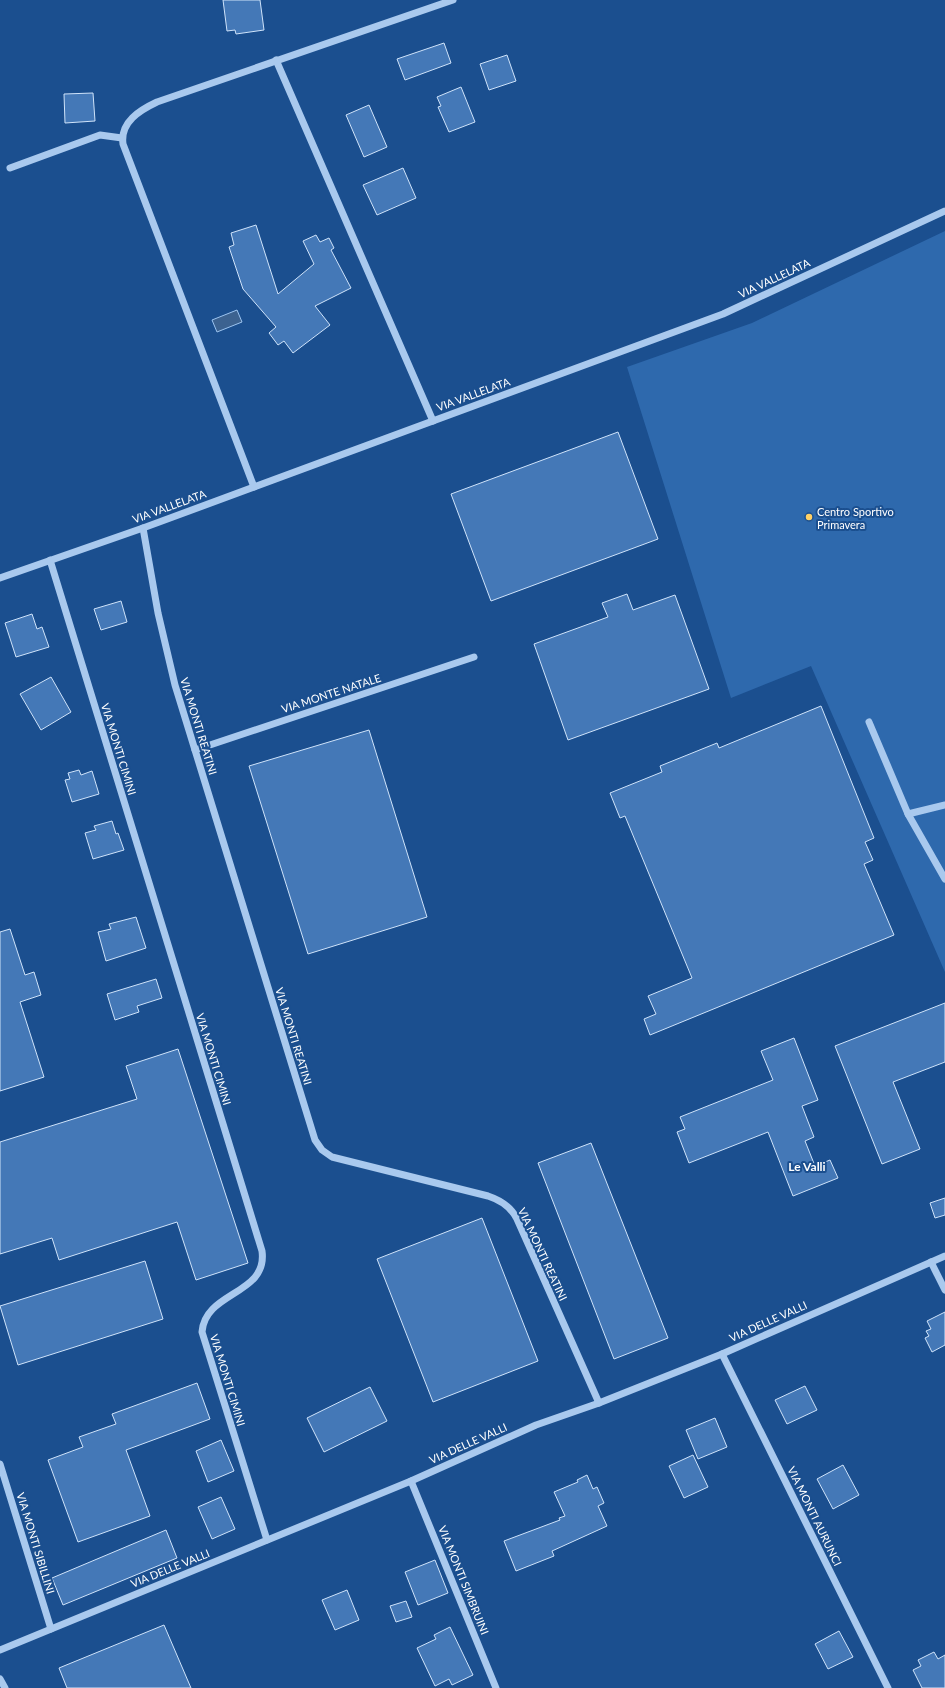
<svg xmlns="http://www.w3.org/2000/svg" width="945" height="1688" font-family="Lato,sans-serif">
	<rect width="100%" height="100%" fill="#1b4f8f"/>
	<!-- green -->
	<path fill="#2e69ad" d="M945,231V972L811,666L731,698L627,367L752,323Z"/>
	<!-- water -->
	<path fill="#3c6290" stroke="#9cc4f0" d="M237,310L242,322L217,332L212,320Z"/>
	<!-- building -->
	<g fill="#4478b7" stroke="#cfe3fa">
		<path d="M223,0H260L264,30L236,34L235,30L227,31Z"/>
		<path d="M444,43L451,63L405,80L397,59Z"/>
		<path d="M507,55L516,81L489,90L480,64Z"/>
		<path d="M461,87L475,122L449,132L438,107L441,106L437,97Z"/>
		<path d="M93,93L95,121L65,123L64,94Z"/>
		<path d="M369,105L387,147L364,157L346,115Z"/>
		<path d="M403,168L416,198L377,215L363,185Z"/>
		<path d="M256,225L278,294L314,264L303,241L316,235L320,242L329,238L334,248L331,250L351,288L315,306L330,325L293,353L284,341L278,345L269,333L276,327L243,289L229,247L234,245L231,233Z"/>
		<path d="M618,432L658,539L491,601L451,494Z"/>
		<path d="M627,594L633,610L675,595L709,689L568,740L534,644L608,617L602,603Z"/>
		<path d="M121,601L127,622L101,630L94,609Z"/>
		<path d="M32,614L37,629L42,627L49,647L16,657L5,623Z"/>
		<path d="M51,677L71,712L41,730L20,694Z"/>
		<path d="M821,706L874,838L865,842L873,860L864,864L894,935L650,1035L644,1019L656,1014L648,996L692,978L625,816L620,818L610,793L662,772L660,766L717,743L719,748Z"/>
		<path d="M369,730L427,917L308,954L249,766Z"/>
		<path d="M79,770L81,775L92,771L99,794L72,802L65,780L70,779L68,773Z"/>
		<path d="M112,821L116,834L118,833L124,850L93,859L85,833L96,830L94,826Z"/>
		<path d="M136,917L146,948L106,961L98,932L111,929L109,924Z"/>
		<path d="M10,929L25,975L34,972L41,995L20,1002L44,1077L0,1091V932Z"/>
		<path d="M156,979L162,998L137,1006L139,1012L115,1020L107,994Z"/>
		<path d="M945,1003V1062L893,1082L920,1149L882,1164L835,1046Z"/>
		<path d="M794,1038L818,1100L802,1106L814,1137L805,1141L815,1166L830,1160L838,1178L793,1196L768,1132L689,1163L677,1132L685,1129L680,1117L773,1080L761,1051Z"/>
		<path d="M178,1049L248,1263L196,1280L177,1222L59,1260L52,1238L0,1254V1142L137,1099L126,1066Z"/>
		<path d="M591,1143L668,1338L614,1359L538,1163Z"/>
		<path d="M945,1198V1215L935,1218L930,1203Z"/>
		<path d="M482,1218L538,1361L433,1402L377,1259Z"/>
		<path d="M145,1261L163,1319L18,1365L0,1306Z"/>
		<path d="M945,1312V1345L932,1352L925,1338L929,1336L926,1331L931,1329L927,1321Z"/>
		<path d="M197,1383L210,1419L126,1450L150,1516L78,1542L48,1460L83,1447L79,1437L116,1424L112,1414Z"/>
		<path d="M805,1386L817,1410L787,1424L775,1400Z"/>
		<path d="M370,1387L387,1421L324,1452L307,1418Z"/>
		<path d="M715,1418L727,1447L698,1459L686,1430Z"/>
		<path d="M221,1440L234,1471L208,1482L196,1451Z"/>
		<path d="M693,1455L708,1487L684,1498L669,1466Z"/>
		<path d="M843,1465L859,1495L833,1509L817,1479Z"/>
		<path d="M587,1475L593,1489L597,1487L604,1503L598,1506L607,1526L552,1551L554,1556L516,1571L504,1541L560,1520L559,1518L565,1516L554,1492L578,1482L577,1480Z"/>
		<path d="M221,1497L235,1529L212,1539L198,1507Z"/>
		<path d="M166,1530L177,1558L63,1605L52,1578Z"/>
		<path d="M435,1560L448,1593L418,1605L405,1572Z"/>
		<path d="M347,1590L359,1620L335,1630L322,1600Z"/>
		<path d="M406,1601L412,1617L396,1622L390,1606Z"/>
		<path d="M164,1625L191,1688H67L59,1668Z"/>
		<path d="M450,1627L473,1675L452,1685L449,1679L435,1686L417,1648L436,1639L434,1635Z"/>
		<path d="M839,1631L853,1657L828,1669L815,1644Z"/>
		<path d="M934,1652L938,1659L945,1655V1688H922L913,1670L921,1666L918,1660Z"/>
	</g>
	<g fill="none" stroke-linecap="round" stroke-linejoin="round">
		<!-- minor -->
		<g stroke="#a9c9ee" stroke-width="7">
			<path d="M276,60L433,421"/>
			<path d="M10,168L100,135L122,138"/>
			<path d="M254,487L123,144C120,122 140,110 157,102L453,0"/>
			<path d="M143,528L158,613L175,685L315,1140L322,1150L332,1157L488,1196C500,1200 511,1207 517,1219L599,1403"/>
			<path d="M50,560L262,1251C268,1295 205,1291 202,1332L267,1540"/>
			<path d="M0,578L143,528L723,314L945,211"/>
			<path d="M869,722L908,814L945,879"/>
			<path d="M195,750L474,657"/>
			<path d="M908,814L945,805"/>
			<path d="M931,1262L945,1290"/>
			<path d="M722,1354L888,1688"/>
			<path d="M0,1464L51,1629"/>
			<path d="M411,1481L496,1688"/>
			<path d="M0,1650L411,1481L536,1425L599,1403L722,1354L945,1256"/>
			<path d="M0,1679L5,1688"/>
		</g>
	</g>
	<!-- markers -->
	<circle fill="#ffd166" stroke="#1b4f8f" stroke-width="1.5" cx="809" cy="517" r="4"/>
	<g text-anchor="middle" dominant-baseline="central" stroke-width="4" stroke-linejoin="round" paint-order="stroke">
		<!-- street labels -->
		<g font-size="11" fill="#fff" stroke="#1b4f8f">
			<text transform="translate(774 278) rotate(-25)">VIA VALLELATA</text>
			<text transform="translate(473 394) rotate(-20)">VIA VALLELATA</text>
			<text transform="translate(169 506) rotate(-20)">VIA VALLELATA</text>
			<text transform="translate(331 693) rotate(-18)">VIA MONTE NATALE</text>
			<text transform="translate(199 726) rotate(73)">VIA MONTI REATINI</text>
			<text transform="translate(119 749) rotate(73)">VIA MONTI CIMINI</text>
			<text transform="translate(294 1036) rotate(73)">VIA MONTI REATINI</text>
			<text transform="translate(214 1059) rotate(73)">VIA MONTI CIMINI</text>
			<text transform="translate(543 1254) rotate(65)">VIA MONTI REATINI</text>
			<text transform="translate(768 1321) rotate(-24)">VIA DELLE VALLI</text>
			<text transform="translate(228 1380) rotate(73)">VIA MONTI CIMINI</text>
			<text transform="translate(468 1443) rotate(-24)">VIA DELLE VALLI</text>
			<text transform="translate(815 1516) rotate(64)">VIA MONTI AURUNCI</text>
			<text transform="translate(36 1543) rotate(73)">VIA MONTI SIBILLINI</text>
			<text transform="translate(170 1568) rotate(-22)">VIA DELLE VALLI</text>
			<text transform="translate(464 1580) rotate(68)">VIA MONTI SIMBRUINI</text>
		</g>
		<!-- poi labels -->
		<g font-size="11" fill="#fff" stroke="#1b4f8f" text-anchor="start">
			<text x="817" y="511">Centro Sportivo<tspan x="817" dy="13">Primavera</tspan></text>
		</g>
		<!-- neighbourhood labels -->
		<g font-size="12" font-weight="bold" fill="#fff" stroke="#1b4f8f">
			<text x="807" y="1166">Le Valli</text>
		</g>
	</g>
</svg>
